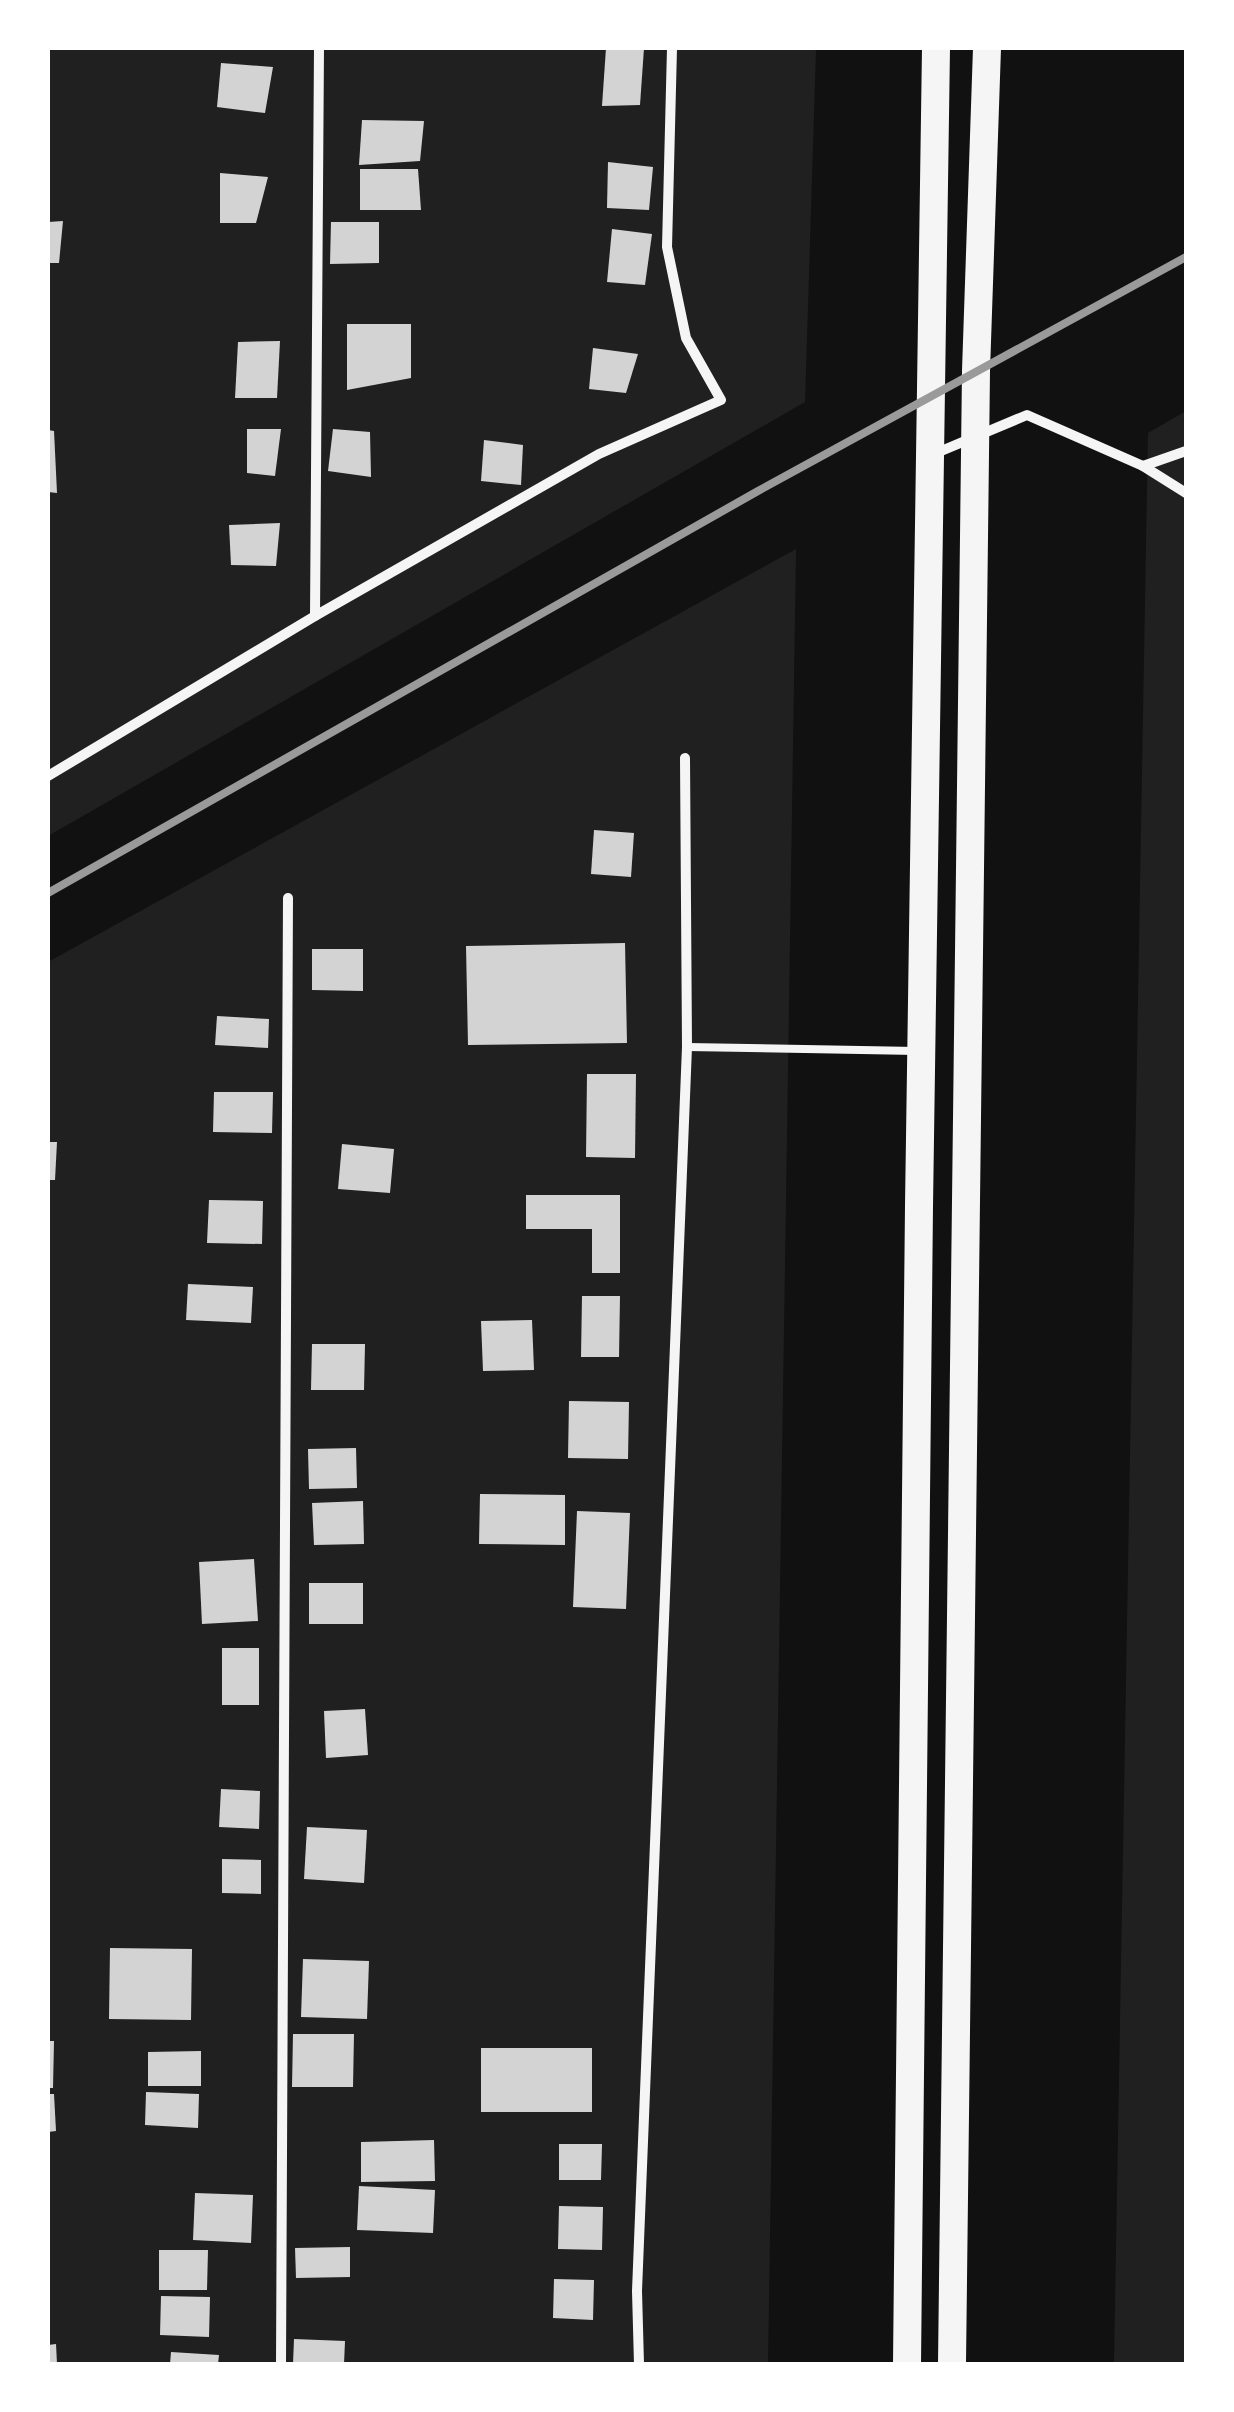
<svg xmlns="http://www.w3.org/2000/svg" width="1234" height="2412" font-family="Rubik,sans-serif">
	<rect width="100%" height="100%" fill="#111"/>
	<!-- green -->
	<g fill="#202020">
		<path d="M48,48H816L805,402L48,836Z"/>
		<path d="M1186,411V2364H1114L1148,433Z"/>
		<path d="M796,549L768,2364H48V962Z"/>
	</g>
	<!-- building -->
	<g fill="#d3d3d3">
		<path d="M606,48H644L640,105L602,106Z"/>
		<path d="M221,63L273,67L265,113L217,107Z"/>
		<path d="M362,120L424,121L420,161L359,165Z"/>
		<path d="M608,162L653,167L649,210L607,208Z"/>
		<path d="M360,169H418L421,210H360Z"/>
		<path d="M220,173L268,177L256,223H220Z"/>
		<path d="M63,221L59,263H48V222Z"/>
		<path d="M331,222H379V263L330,264Z"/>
		<path d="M612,229L652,234L645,285L607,282Z"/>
		<path d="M347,324H411V378L347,390Z"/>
		<path d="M280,341L277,398H235L238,342Z"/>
		<path d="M593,348L638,354L626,393L589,389Z"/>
		<path d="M247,429H281L275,476L247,473Z"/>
		<path d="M333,429L370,432L371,477L328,471Z"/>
		<path d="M48,430L54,431L57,493L48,492Z"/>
		<path d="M484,440L523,445L521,485L481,481Z"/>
		<path d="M280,523L276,566L231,565L229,525Z"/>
		<path d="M594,830L634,833L631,877L591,874Z"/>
		<path d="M625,943L627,1043L468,1045L466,946Z"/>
		<path d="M312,949H363V991L312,990Z"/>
		<path d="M217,1016L269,1019L268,1048L215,1045Z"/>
		<path d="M587,1074H636L635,1158L586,1157Z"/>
		<path d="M214,1092H273L272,1133L213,1132Z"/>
		<path d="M48,1142H57L55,1180H48Z"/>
		<path d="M342,1144L394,1149L390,1193L338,1189Z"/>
		<path d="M526,1195H620V1273H592V1229H526Z"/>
		<path d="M209,1200L263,1201L262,1244L207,1243Z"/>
		<path d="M188,1284L253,1287L251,1323L186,1320Z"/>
		<path d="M582,1296H620L619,1357H581Z"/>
		<path d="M532,1320L534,1370L483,1371L481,1321Z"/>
		<path d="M312,1344H365L364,1390H311Z"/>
		<path d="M569,1401L629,1402L628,1459L568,1458Z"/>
		<path d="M356,1448L357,1488L309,1489L308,1449Z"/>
		<path d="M480,1494L565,1495V1545L479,1544Z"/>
		<path d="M363,1501L364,1544L314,1545L312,1503Z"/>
		<path d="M577,1511L630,1513L626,1609L573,1607Z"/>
		<path d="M254,1559L258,1621L202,1624L199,1562Z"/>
		<rect x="309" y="1583" width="54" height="41"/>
		<rect x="222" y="1648" width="37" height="57"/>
		<path d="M365,1709L368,1755L326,1758L324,1711Z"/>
		<path d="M221,1789L260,1791L259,1829L219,1827Z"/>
		<path d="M307,1827L367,1830L364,1883L304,1879Z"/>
		<path d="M222,1859L261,1860V1894L222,1893Z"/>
		<path d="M110,1948L192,1949L191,2020L109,2019Z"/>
		<path d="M303,1959L369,1961L367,2019L301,2017Z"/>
		<path d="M293,2034H354L353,2087H292Z"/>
		<path d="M48,2041H54L53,2088H48Z"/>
		<rect x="481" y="2048" width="111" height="64"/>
		<path d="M201,2051V2086H148V2052Z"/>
		<path d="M146,2092L199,2094L198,2128L145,2125Z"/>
		<path d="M48,2094H54L56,2131L48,2132Z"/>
		<path d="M434,2140L435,2181L361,2182V2142Z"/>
		<path d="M559,2144H602L601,2180H559Z"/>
		<path d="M359,2186L435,2190L433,2233L357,2230Z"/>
		<path d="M195,2193L253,2195L251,2243L193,2240Z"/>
		<path d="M559,2206L603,2207L602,2250L558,2249Z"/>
		<path d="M350,2247V2277L296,2278L295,2248Z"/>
		<path d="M159,2250H208L207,2290H159Z"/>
		<path d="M554,2279L594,2280L593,2320L553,2318Z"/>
		<path d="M161,2296L210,2297L209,2337L160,2335Z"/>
		<path d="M294,2339L345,2341L344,2364H293Z"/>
		<path d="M56,2344L57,2364H48V2345Z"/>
		<path d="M171,2352L219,2355L218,2364H170Z"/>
	</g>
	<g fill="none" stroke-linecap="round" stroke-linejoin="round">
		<!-- service -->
		<path stroke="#f5f5f5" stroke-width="8" d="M687,1047L917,1051"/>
		<!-- minor -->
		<g stroke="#f5f5f5" stroke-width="10">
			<path d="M934,454L1027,415L1143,466L1186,493"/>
			<path d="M1143,466L1186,451"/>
			<path d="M315,616L319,48"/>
			<path d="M48,776L315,616L599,454L721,400L686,338L667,247L672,48"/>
			<path d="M281,2364L288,898"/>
			<path d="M639,2364L637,2291L687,1047L685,758"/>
		</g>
		<!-- trunk -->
		<g stroke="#f5f5f5" stroke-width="28">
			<path d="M907,2364L919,1206L936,48"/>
			<path d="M952,2364L976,371L987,48"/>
		</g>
		<!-- rail -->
		<path stroke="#9a9a9a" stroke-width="8" d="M48,893L758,491L1186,257"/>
	</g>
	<!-- border -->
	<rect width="1234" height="2412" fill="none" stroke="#ffffff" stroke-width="100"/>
</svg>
